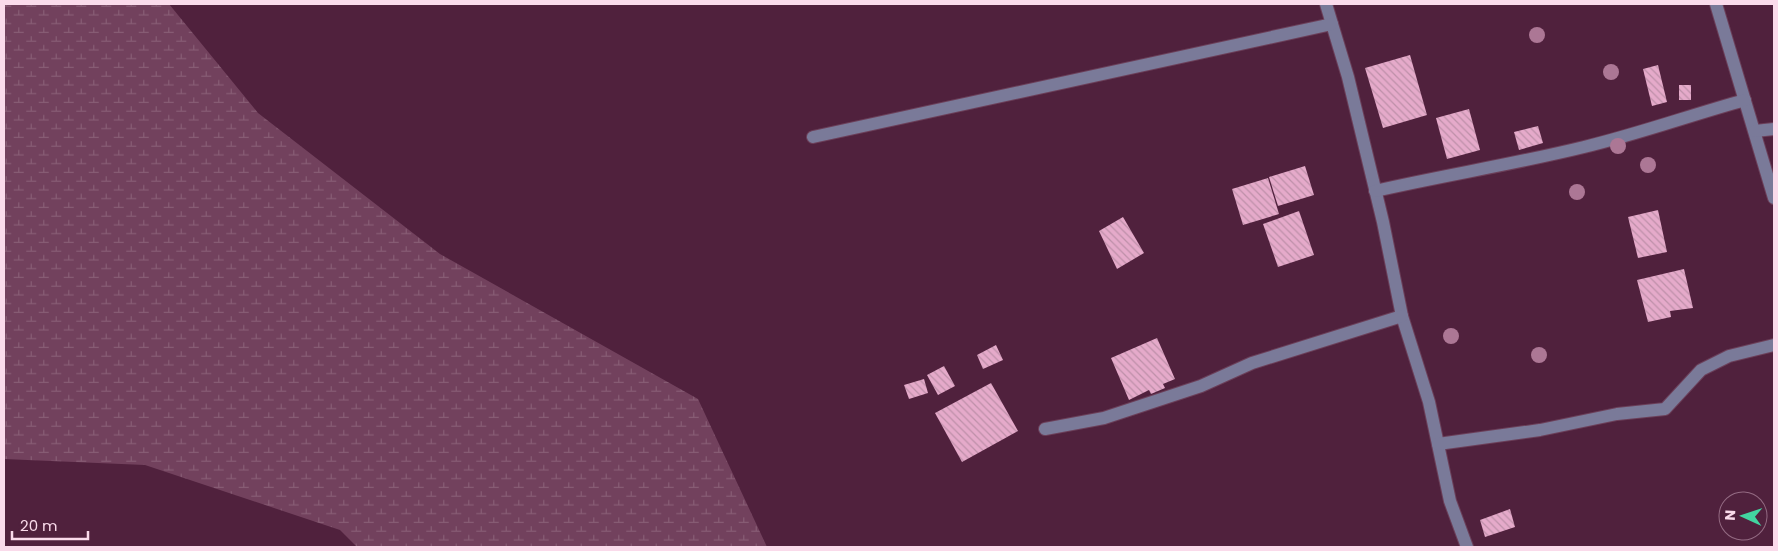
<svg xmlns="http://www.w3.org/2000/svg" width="1778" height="551" font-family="Poppins,sans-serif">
	<defs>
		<pattern id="wetland-marsh" width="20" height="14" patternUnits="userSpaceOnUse" patternTransform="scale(1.25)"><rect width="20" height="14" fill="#72415d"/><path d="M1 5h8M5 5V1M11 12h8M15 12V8" fill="none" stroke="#875c74"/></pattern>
		<pattern id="building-back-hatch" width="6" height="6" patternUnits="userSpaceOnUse" patternTransform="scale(1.25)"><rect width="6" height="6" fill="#e5aaca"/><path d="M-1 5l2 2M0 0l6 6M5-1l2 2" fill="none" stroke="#be90a9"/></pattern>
	</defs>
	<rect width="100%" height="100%" fill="#50213d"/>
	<!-- wetland -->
	<path fill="url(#wetland-marsh)" d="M4,4H169L258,113L440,254L698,399L767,547H357L340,530L145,465L4,459Z"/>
	<!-- building -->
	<g fill="url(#building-back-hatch)">
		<path d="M1410,55L1427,115L1383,128L1365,68Z"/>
		<path d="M1658,65L1667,102L1652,106L1643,69Z"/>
		<rect x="1679" y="85" width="12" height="15"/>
		<path d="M1469,109L1480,150L1447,159L1436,118Z"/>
		<path d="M1538,126L1543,143L1519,150L1514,132Z"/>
		<path d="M1305,166L1314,195L1278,206L1269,177Z"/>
		<path d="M1268,178L1279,214L1243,225L1232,189Z"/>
		<path d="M1658,210L1667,252L1638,258L1628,217Z"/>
		<path d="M1299,211L1314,255L1278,267L1263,224Z"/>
		<path d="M1123,217L1144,253L1117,269L1099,231Z"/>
		<path d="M1684,269L1693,308L1670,311L1671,317L1648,322L1637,280Z"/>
		<path d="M1157,338L1175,379L1163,384L1165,388L1151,394L1149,390L1129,400L1111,358Z"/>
		<path d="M996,345L1003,360L983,369L977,355Z"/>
		<path d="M944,366L955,386L938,395L927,375Z"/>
		<path d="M924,379L928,393L909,399L904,385Z"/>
		<path d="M991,383L1018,431L962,462L935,413Z"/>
		<path d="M1510,509L1515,527L1485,537L1480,520Z"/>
	</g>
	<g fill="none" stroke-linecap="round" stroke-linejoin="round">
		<!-- minor casing -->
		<g stroke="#6b3f59" stroke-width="14">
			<g id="minor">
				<path d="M1326,4L1348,77L1383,222L1402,316L1429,402L1450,501L1467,547"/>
				<path d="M1716,4L1774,198"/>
				<path d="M1755,131L1774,129"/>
				<path d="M813,137L1332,24"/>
				<path d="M1375,191C1445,175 1515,164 1584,147C1638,134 1691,115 1745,100"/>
				<path d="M1045,429L1104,418L1201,386L1252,363L1402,316"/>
				<path d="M1438,444L1540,430L1617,414L1665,409L1701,370L1729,356L1774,345"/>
			</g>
		</g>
		<!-- minor -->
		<use href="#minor" stroke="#7a7a99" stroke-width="12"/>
	</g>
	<!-- trees -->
	<g fill="#ac7795">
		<circle cx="1537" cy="35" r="8"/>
		<circle cx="1611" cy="72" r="8"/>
		<circle cx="1618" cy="146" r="8"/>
		<circle cx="1648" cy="165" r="8"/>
		<circle cx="1577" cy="192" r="8"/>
		<circle cx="1451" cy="336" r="8"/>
		<circle cx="1539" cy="355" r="8"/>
	</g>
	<!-- border -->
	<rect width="1778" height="551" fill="none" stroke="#fadbeb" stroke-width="10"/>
	<!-- north arrow -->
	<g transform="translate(1743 516) rotate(273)"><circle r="24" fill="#50213d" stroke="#946b83"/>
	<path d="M0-4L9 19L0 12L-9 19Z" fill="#42d4a0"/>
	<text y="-8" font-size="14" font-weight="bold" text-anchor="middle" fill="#fadbeb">N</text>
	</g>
	<!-- scale -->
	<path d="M12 531v8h76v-8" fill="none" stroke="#fadbeb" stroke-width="2.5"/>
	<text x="20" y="531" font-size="15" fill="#fadbeb" stroke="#50213d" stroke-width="4" paint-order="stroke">20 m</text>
</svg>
